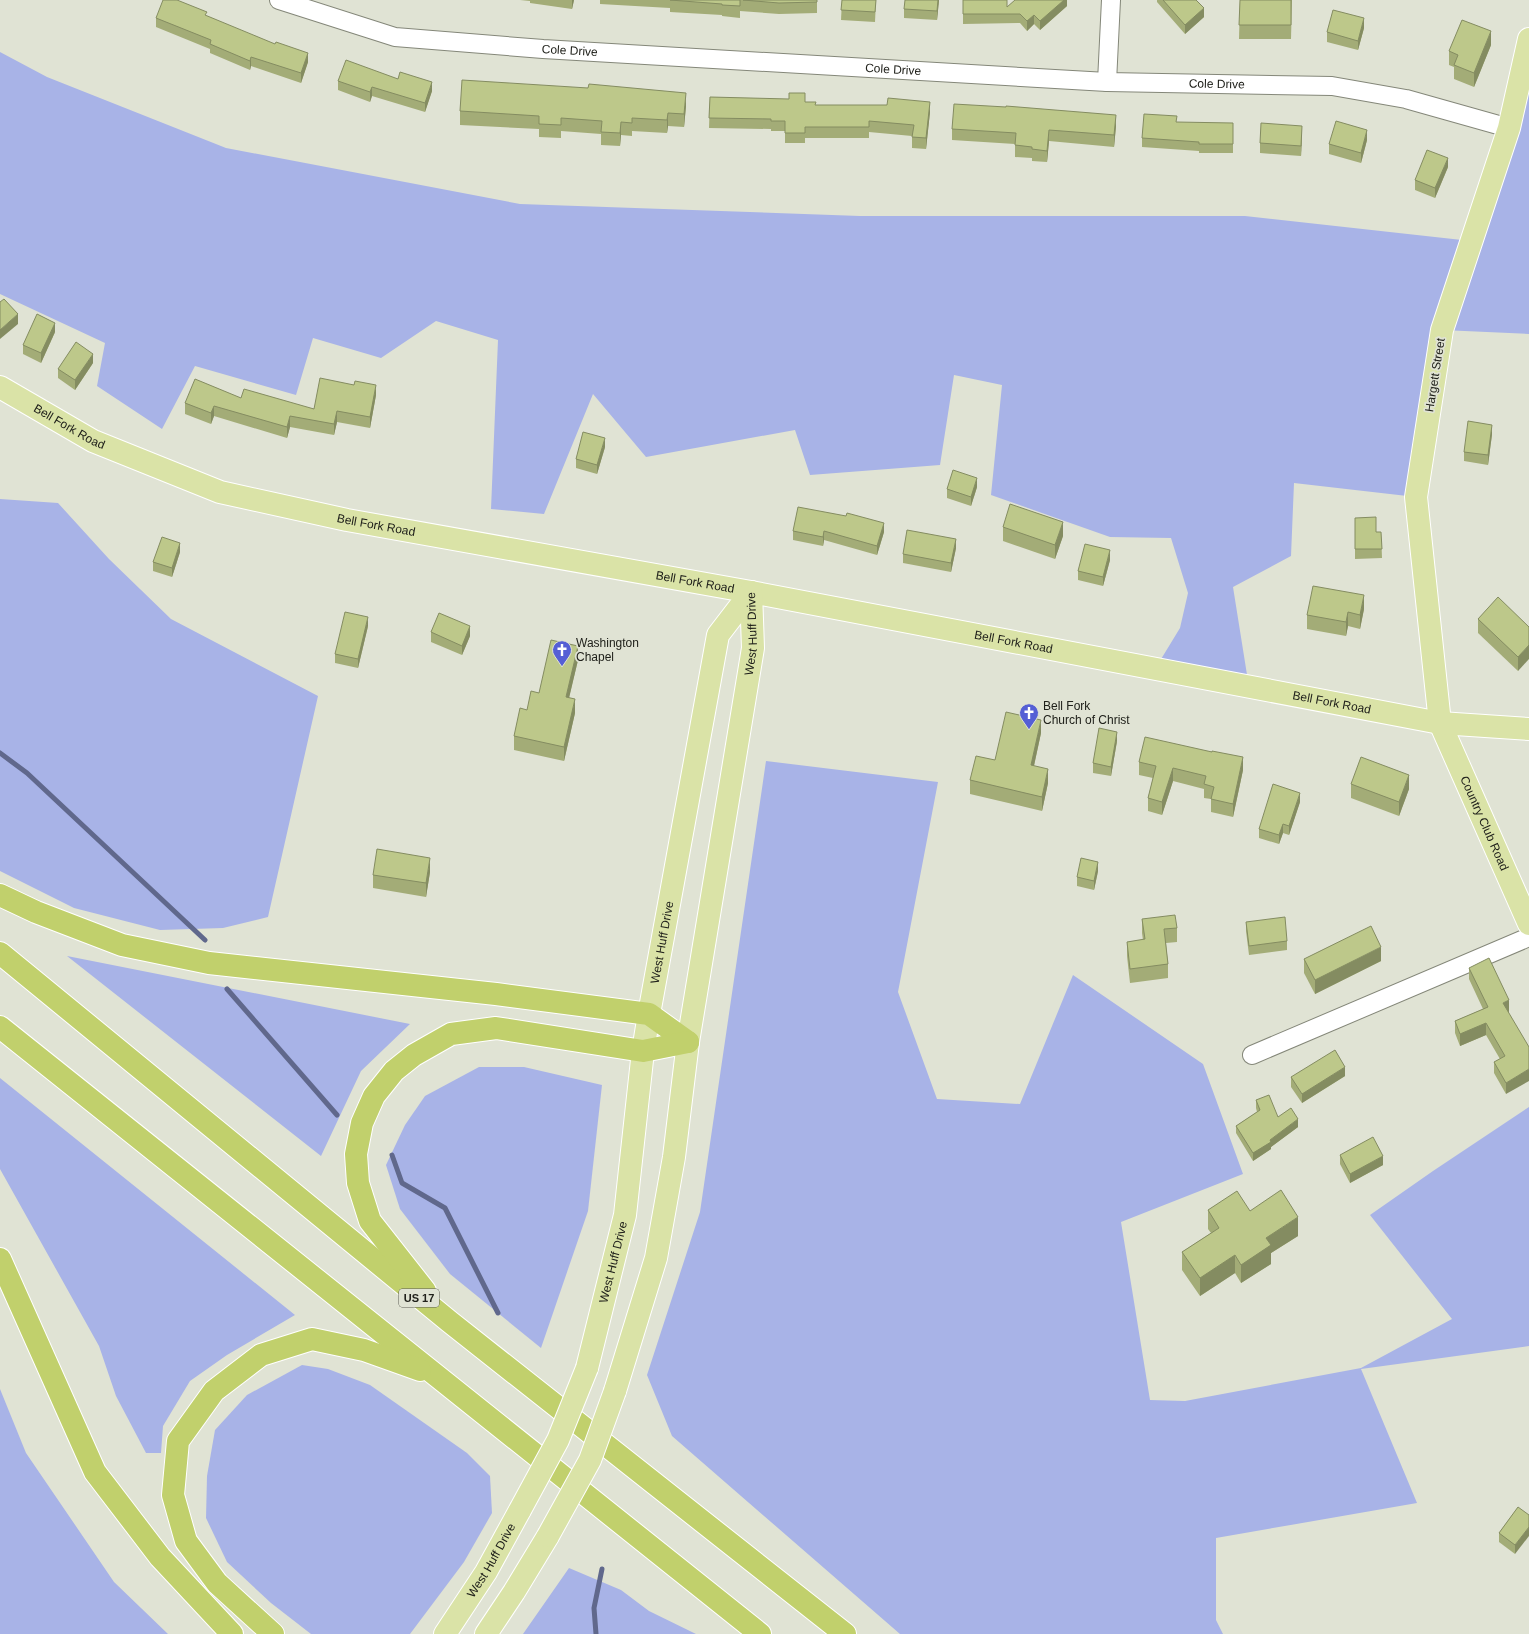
<svg xmlns="http://www.w3.org/2000/svg" width="1529" height="1634" font-family="Helvetica,sans-serif">
	<rect width="100%" height="100%" fill="#e0e3d4"/>
	<!-- green -->
	<g fill="#a8b3e7">
		<path d="M1529,39V334L1442,330L1416,497L1294,483L1291,556L1233,587L1248,681L1155,669L1180,628L1188,593L1171,538L1110,537L991,495L1002,385L954,375L940,465L810,475L795,430L646,457L593,394L544,514L491,509L498,340L436,321L381,358L313,338L296,395L195,366L162,429L97,386L105,343L0,294V52L47,77L226,148L520,204L860,216H1245L1471,241Z"/>
		<path d="M0,499L58,503L109,559L171,619L318,696L268,917L223,928L160,930L74,908L0,871Z"/>
		<path d="M766,761L938,782L898,992L937,1099L1020,1104L1073,975L1203,1064L1243,1174L1121,1222L1150,1400L1185,1401L1361,1368L1452,1319L1370,1215L1433,1171L1529,1107V1346L1361,1369L1417,1503L1216,1538V1620L1223,1634H900L672,1436L647,1375L700,1212Z"/>
		<path d="M67,956L410,1024L361,1071L321,1156Z"/>
		<path d="M479,1067H524L602,1085L588,1211L541,1348L450,1274L400,1209L386,1165L405,1125L425,1096Z"/>
		<path d="M0,1078L295,1315L227,1355L190,1381L163,1426L161,1453H146L116,1396L99,1346L0,1169Z"/>
		<path d="M302,1365L328,1369L370,1385L467,1453L490,1476L492,1513L464,1562L410,1634H311L271,1603L227,1562L206,1518L207,1476L215,1430L247,1395Z"/>
		<path d="M0,1389L26,1453L114,1582L168,1634H0Z"/>
		<path d="M569,1568L621,1590L649,1611L696,1634H523Z"/>
	</g>
	<g fill="none" stroke-linecap="round" stroke-linejoin="round">
		<!-- stream -->
		<g stroke="#60688c" stroke-width="5">
			<path d="M0,753L27,773L205,940"/>
			<path d="M227,989L337,1115"/>
			<path d="M392,1155L402,1183L445,1208L498,1313"/>
			<path d="M596,1634L594,1608L602,1569"/>
		</g>
		<!-- minor casing -->
		<g stroke="#848779" stroke-width="20">
			<g id="minor">
				<path id="s1" d="M279,0L395,37L543,49L1107,82L1332,86L1406,99L1509,128"/>
				<path d="M1107,82L1111,0"/>
				<path d="M1252,1055L1529,937"/>
			</g>
		</g>
		<!-- major casing -->
		<g stroke="#fff" stroke-width="24">
			<g id="major">
				<path id="s2" d="M1529,39L1509,128L1442,330L1416,497L1440,723L1529,924"/>
				<path id="s3" d="M0,387L93,441L220,492L347,520L751,592L1440,723L1529,729"/>
				<path id="s4" d="M587,1368L625,1215L643,1051L649,1014L718,635L751,592"/>
				<path id="s5" d="M615,1391L656,1258L674,1157L688,1042L753,648L751,592"/>
				<path id="s6" d="M445,1634L486,1572L520,1510"/>
				<path d="M486,1634L514,1592L548,1536"/>
			</g>
		</g>
		<!-- highway casing -->
		<g stroke="#fff" stroke-width="24">
			<g id="highway">
				<path d="M0,895L36,912L122,945L209,963L496,994L649,1014L688,1042"/>
				<path d="M0,953L450,1322L845,1634"/>
				<path d="M0,1027L760,1634"/>
				<path d="M0,1259L95,1472L160,1557L232,1634"/>
				<path d="M425,1291L370,1221L358,1183L356,1154L362,1123L374,1096L394,1071L414,1055L451,1034L496,1028L643,1051L688,1042"/>
				<path d="M273,1634L217,1583L186,1541L173,1495L178,1441L214,1391L261,1355L312,1339L364,1350L420,1370"/>
			</g>
		</g>
		<!-- minor -->
		<use href="#minor" stroke="#fff" stroke-width="18"/>
		<!-- major -->
		<use href="#major" stroke="#dae3a7" stroke-width="22"/>
		<!-- highway -->
		<use href="#highway" stroke="#c1d06c" stroke-width="22"/>
		<!-- major-bridge casing -->
		<g stroke="#fff" stroke-width="24" stroke-linecap="butt">
			<g id="major-bridge">
				<path d="M520,1510L558,1440L587,1368"/>
				<path d="M548,1536L590,1460L615,1391"/>
			</g>
		</g>
		<!-- major-bridge -->
		<use href="#major-bridge" stroke="#dae3a7" stroke-width="22"/>
	</g>
	<!-- wall -->
	<g fill="#a3ac77">
		<path d="M520,0H574L572,9L530,3V1Z"/>
		<path d="M600,0H817V13L779,14L740,11V18L722,16V15L670,12V8L600,4Z"/>
		<path d="M842,0H876L875,22L841,20Z"/>
		<path d="M939,0L937,20L904,18V9Z"/>
		<path d="M963,0L1007,7L1067,0V6L1040,30L1034,24L1027,31L1020,23L963,24Z"/>
		<path d="M1157,0H1196L1204,17L1185,34L1157,2Z"/>
		<path d="M1240,0H1292L1291,39H1239Z"/>
		<path d="M207,16L308,62L301,83L251,66L250,70L210,53V49L156,27V18Z"/>
		<path d="M1364,28L1358,50L1327,42V32Z"/>
		<path d="M1491,45L1474,87L1454,79V67L1449,65V51Z"/>
		<path d="M338,81L432,91L425,112L372,96L370,102L338,90Z"/>
		<path d="M710,97L805,102L815,105L930,112L926,149L912,148V136L869,132V138H805V143H785V131H771V129L709,128Z"/>
		<path d="M686,106L684,127L668,126L667,133L632,131V136L621,135L620,146L601,145V134L561,131V138L539,137V129L460,125V111Z"/>
		<path d="M1233,123V153H1199V151L1142,147V138Z"/>
		<path d="M1116,126L1114,147L1049,141L1047,162L1032,161V158L1015,157V144L952,140V129Z"/>
		<path d="M1302,135L1301,156L1260,153V143Z"/>
		<path d="M1367,140L1361,163L1329,154V144Z"/>
		<path d="M1448,167L1435,198L1415,190V180Z"/>
		<path d="M55,332L41,363L23,354V345Z"/>
		<path d="M93,363L75,390L58,378V369Z"/>
		<path d="M376,395L370,428L337,422L334,435L290,427L287,438L214,416L211,424L185,414V403L241,398L314,409Z"/>
		<path d="M1492,434L1488,465L1464,461V452Z"/>
		<path d="M605,447L597,474L576,468V459Z"/>
		<path d="M977,487L971,506L947,498V489Z"/>
		<path d="M846,516L884,532L877,555L824,540L823,546L793,540V531Z"/>
		<path d="M1355,518L1376,532H1381L1382,558L1355,559Z"/>
		<path d="M1003,527L1063,536L1055,559L1003,541Z"/>
		<path d="M956,548L951,572L903,563V554Z"/>
		<path d="M180,552L172,577L153,571V562Z"/>
		<path d="M1110,560L1103,586L1078,580V571Z"/>
		<path d="M1364,609L1360,629L1348,626L1346,636L1307,629V615Z"/>
		<path d="M1478,619L1529,627L1518,671L1478,633Z"/>
		<path d="M368,626L358,668L335,663V654Z"/>
		<path d="M431,632L470,636L462,655L431,642Z"/>
		<path d="M578,660L569,697L575,713L564,761L514,750V736L527,710L539,693Z"/>
		<path d="M1041,733L1034,766L1048,783L1042,811L970,794V780L995,760Z"/>
		<path d="M1117,741L1111,776L1093,773V763Z"/>
		<path d="M1139,762L1243,770L1233,817L1211,812V799L1204,798V789L1173,781L1162,815L1148,811V798L1153,778L1139,775Z"/>
		<path d="M1351,784L1409,789L1399,816L1351,798Z"/>
		<path d="M1300,802L1289,835L1283,833L1279,844L1259,838V829Z"/>
		<path d="M1098,871L1094,890L1077,886V877Z"/>
		<path d="M430,872L426,897L373,888V875Z"/>
		<path d="M1142,919L1177,928V942L1166,943L1168,964V978L1130,983L1127,956V942L1143,940L1142,933Z"/>
		<path d="M1246,922L1287,941V950L1249,955L1246,931Z"/>
		<path d="M1304,959L1381,961L1315,994L1304,973Z"/>
		<path d="M1469,968L1509,1012L1506,1094L1494,1073V1062L1500,1059L1486,1035L1460,1046L1455,1033V1021L1483,1009L1469,979Z"/>
		<path d="M1345,1076L1302,1103L1291,1087V1077Z"/>
		<path d="M1256,1100L1278,1117L1298,1127L1271,1147V1149L1253,1161L1236,1133V1126L1257,1112L1256,1108Z"/>
		<path d="M1340,1155L1383,1165L1350,1183L1340,1164Z"/>
		<path d="M1208,1210L1250,1211L1298,1236L1271,1253V1264L1241,1283L1235,1273L1200,1296L1182,1270V1252L1211,1233L1208,1229Z"/>
		<path d="M1518,1507L1515,1554L1499,1542V1533Z"/>
	</g>
	<!-- shaded-wall -->
	<g fill="#848c61">
		<path d="M572,0H574L572,9Z"/>
		<path d="M938,0H939L937,20V11Z"/>
		<path d="M1064,0H1067V6L1040,30V21Z"/>
		<path d="M1204,8V17L1185,34V25Z"/>
		<path d="M1034,15V24L1027,31V21Z"/>
		<path d="M1364,18V28L1358,50V41Z"/>
		<path d="M1491,31V45L1474,87V73Z"/>
		<path d="M308,53V62L301,83V73Z"/>
		<path d="M251,57V66L250,70V61Z"/>
		<path d="M432,82V91L425,112V103Z"/>
		<path d="M372,87V96L370,102V92Z"/>
		<path d="M686,93V106L684,127V114Z"/>
		<path d="M930,102V112L926,149V138Z"/>
		<path d="M668,113V126L667,133V120Z"/>
		<path d="M1116,115V126L1114,147V135Z"/>
		<path d="M621,122V135L620,146V133Z"/>
		<path d="M1302,126V135L1301,156V146Z"/>
		<path d="M1049,130V141L1047,162V151Z"/>
		<path d="M1367,130V140L1361,163V153Z"/>
		<path d="M1448,158V167L1435,198V188Z"/>
		<path d="M18,314V324L0,339V330Z"/>
		<path d="M55,323V332L41,363V353Z"/>
		<path d="M93,354V363L75,390V380Z"/>
		<path d="M376,385V395L370,428V417Z"/>
		<path d="M214,406V416L211,424V413Z"/>
		<path d="M337,411V422L334,435V424Z"/>
		<path d="M290,416V427L287,438V427Z"/>
		<path d="M1492,425V434L1488,465V455Z"/>
		<path d="M605,438V447L597,474V465Z"/>
		<path d="M977,478V487L971,506V497Z"/>
		<path d="M1063,522V536L1055,559V545Z"/>
		<path d="M884,523V532L877,555V546Z"/>
		<path d="M824,531V540L823,546V537Z"/>
		<path d="M956,539V548L951,572V563Z"/>
		<path d="M180,543V552L172,577V568Z"/>
		<path d="M1110,550V560L1103,586V577Z"/>
		<path d="M1364,595V609L1360,629V615Z"/>
		<path d="M1348,612V626L1346,636V622Z"/>
		<path d="M368,617V626L358,668V659Z"/>
		<path d="M470,626V636L462,655V646Z"/>
		<path d="M1529,645V659L1518,671V657Z"/>
		<path d="M578,646V660L566,711V697Z"/>
		<path d="M575,699V713L564,761V747Z"/>
		<path d="M1041,720V733L1031,779V765Z"/>
		<path d="M1117,732V741L1111,776V767Z"/>
		<path d="M1243,757V770L1233,817V804Z"/>
		<path d="M1173,768V781L1162,815V802Z"/>
		<path d="M1048,769V783L1042,811V797Z"/>
		<path d="M1409,775V789L1399,816V802Z"/>
		<path d="M1300,793V802L1289,835V826Z"/>
		<path d="M1283,824V833L1279,844V835Z"/>
		<path d="M430,858V872L426,897V883Z"/>
		<path d="M1098,862V871L1094,890V881Z"/>
		<path d="M1381,947V961L1315,994V980Z"/>
		<path d="M1509,1000V1012L1503,1015V1003Z"/>
		<path d="M1486,1023V1035L1460,1046V1034Z"/>
		<path d="M1345,1067V1076L1302,1103V1094Z"/>
		<path d="M1529,1069V1081L1506,1094V1083Z"/>
		<path d="M1298,1119V1127L1271,1147V1149L1253,1161V1153Z"/>
		<path d="M1383,1156V1165L1350,1183V1174Z"/>
		<path d="M1298,1217V1236L1271,1253V1264L1241,1283V1265L1266,1238Z"/>
		<path d="M1235,1255V1273L1200,1296V1278Z"/>
		<path d="M1529,1527V1536L1515,1554V1545Z"/>
	</g>
	<!-- building -->
	<g fill="#bdc88a" stroke="#848c61">
		<path d="M163,0H177L207,12L205,15L275,44L276,42L308,53L301,73L251,57L250,61L210,44L211,40L156,18Z"/>
		<path d="M670,0H740V6L722,5V4Z"/>
		<path d="M743,0H817V2L779,3Z"/>
		<path d="M842,0H876L875,12L841,10Z"/>
		<path d="M905,0H938L937,11L904,9Z"/>
		<path d="M963,0H1007V7L1015,0H1064L1040,21L1034,15L1027,21L1020,14H963Z"/>
		<path d="M1163,0H1196L1204,8L1185,25Z"/>
		<path d="M1240,0H1291V25H1239Z"/>
		<path d="M1333,10L1364,18L1358,41L1327,32Z"/>
		<path d="M1462,20L1491,31L1474,73L1454,65L1458,55L1449,51Z"/>
		<path d="M346,60L398,79L400,72L432,82L425,103L372,87L370,92L338,81Z"/>
		<path d="M462,80L588,88L589,84L686,93L684,114L668,113L667,120L632,118V123L621,122L620,133L601,132L602,121L561,118V125L539,124V116L460,111Z"/>
		<path d="M789,93H805V102H816L815,105H887L888,98L930,102L926,138L912,137L914,125L869,121V127H805V133H785V121H771V119L709,118L710,97L789,99Z"/>
		<path d="M954,104L1006,107V106L1116,115L1114,135L1049,130L1047,151L1032,149V147L1015,145L1016,133L952,129Z"/>
		<path d="M1144,114L1177,116L1176,122L1233,123V144H1199V142L1142,138Z"/>
		<path d="M1336,121L1367,130L1361,153L1329,144Z"/>
		<path d="M1261,123L1302,126L1301,146L1260,143Z"/>
		<path d="M1427,150L1448,158L1435,188L1415,180Z"/>
		<path d="M4,299L18,314L0,330V302Z"/>
		<path d="M37,314L55,323L41,353L23,345Z"/>
		<path d="M76,342L93,354L75,380L58,369Z"/>
		<path d="M320,378L354,385L355,381L376,385L370,417L337,411L334,424L290,416L287,427L214,406L211,413L185,403L195,379L241,398L244,389L314,409Z"/>
		<path d="M1468,421L1492,425L1488,455L1464,452Z"/>
		<path d="M583,432L605,438L597,465L576,459Z"/>
		<path d="M953,470L977,478L971,497L947,489Z"/>
		<path d="M1010,504L1063,522L1055,545L1003,527Z"/>
		<path d="M798,507L846,516L847,513L884,523L877,546L824,531L823,537L793,531Z"/>
		<path d="M1376,517V532H1381L1382,549H1355V518Z"/>
		<path d="M907,530L956,539L951,563L903,554Z"/>
		<path d="M162,537L180,543L172,568L153,562Z"/>
		<path d="M1085,544L1110,550L1103,577L1078,571Z"/>
		<path d="M1313,586L1364,595L1360,615L1348,612L1346,622L1307,615Z"/>
		<path d="M1498,597L1529,627V645L1518,657L1478,619Z"/>
		<path d="M345,612L368,617L358,659L335,654Z"/>
		<path d="M439,613L470,626L462,646L431,632Z"/>
		<path d="M551,640L578,646L566,697L575,699L564,747L514,736L520,708L527,710L531,691L539,693Z"/>
		<path d="M1006,712L1041,720L1031,765L1048,769L1042,797L970,780L976,756L995,760Z"/>
		<path d="M1099,728L1117,732L1111,767L1093,763Z"/>
		<path d="M1145,737L1212,752V751L1243,757L1233,804L1211,799L1214,787L1204,784L1206,776L1173,768L1162,802L1148,798L1156,766L1139,762Z"/>
		<path d="M1361,757L1409,775L1399,802L1351,784Z"/>
		<path d="M1273,784L1300,793L1289,826L1283,824L1279,835L1259,829Z"/>
		<path d="M377,849L430,858L426,883L373,875Z"/>
		<path d="M1081,858L1098,862L1094,881L1077,877Z"/>
		<path d="M1175,915L1177,928L1164,929L1168,964L1130,969L1127,942L1145,939L1142,919Z"/>
		<path d="M1285,917L1287,941L1249,946L1246,922Z"/>
		<path d="M1371,926L1381,947L1315,980L1304,959Z"/>
		<path d="M1489,958L1509,1000L1503,1003L1529,1047V1069L1506,1083L1494,1062L1505,1056L1486,1023L1460,1034L1455,1021L1488,1007L1469,968Z"/>
		<path d="M1335,1050L1345,1067L1302,1094L1291,1077Z"/>
		<path d="M1269,1095L1278,1117L1291,1108L1298,1119L1270,1140L1271,1142L1253,1153L1236,1126L1260,1110L1256,1100Z"/>
		<path d="M1373,1137L1383,1156L1350,1174L1340,1155Z"/>
		<path d="M1281,1190L1298,1217L1266,1238L1271,1245L1241,1265L1235,1255L1200,1278L1182,1252L1219,1228L1208,1210L1237,1191L1250,1211Z"/>
		<path d="M1518,1507L1529,1515V1527L1515,1545L1499,1533Z"/>
	</g>
	<!-- icons -->
	<defs>
		<g id="church-pin" transform="scale(1)"><path d="M0 17L-7.5 6A9.5 9.5 0 1 1 7.5 6Z" fill="#555fd5" stroke="#e0e3d4"/><path d="M-1.2-6h2.4v3.5h3.3v2.4h-3.3V6h-2.4V-.1h-3.3v-2.4h3.3Z" fill="#fff"/></g>
	</defs>
	<g fill-rule="evenodd">
		<use href="#church-pin" x="562" y="650"/>
		<use href="#church-pin" x="1029" y="713"/>
	</g>
	<g text-anchor="middle" dominant-baseline="central" stroke-width="3.5" stroke-linejoin="round" paint-order="stroke">
		<!-- shield labels -->
		<rect fill="#e0e3d4" stroke="#5a5b52" stroke-width="1" x="399" y="1289" width="40" height="18" rx="3"/>
		<g font-size="11" font-weight="bold" fill="#20211b">
			<text x="419" y="1298">US 17</text>
		</g>
		<!-- street labels -->
		<g font-size="12" fill="#20211b" stroke="#e0e3d4">
			<text stroke="none"><textPath href="#s1" startOffset="297">Cole Drive</textPath></text>
			<text stroke="none"><textPath href="#s1" startOffset="621">Cole Drive</textPath></text>
			<text stroke="none"><textPath href="#s1" startOffset="945">Cole Drive</textPath></text>
			<text transform="translate(1435 375) rotate(-81)">Hargett Street</text>
			<text stroke="none"><textPath href="#s3" startOffset="80">Bell Fork Road</textPath></text>
			<text stroke="none"><textPath href="#s3" startOffset="404">Bell Fork Road</textPath></text>
			<text stroke="none"><textPath href="#s3" startOffset="728">Bell Fork Road</textPath></text>
			<text stroke="none"><textPath href="#s5" startOffset="771">West Huff Drive</textPath></text>
			<text stroke="none"><textPath href="#s3" startOffset="1052">Bell Fork Road</textPath></text>
			<text stroke="none"><textPath href="#s3" startOffset="1376">Bell Fork Road</textPath></text>
			<text stroke="none"><textPath href="#s2" startOffset="810">Country Club Road</textPath></text>
			<text stroke="none"><textPath href="#s4" startOffset="433">West Huff Drive</textPath></text>
			<text stroke="none"><textPath href="#s4" startOffset="109">West Huff Drive</textPath></text>
			<text stroke="none"><textPath href="#s6" startOffset="87">West Huff Drive</textPath></text>
		</g>
		<!-- poi labels -->
		<g font-size="12" fill="#20211b" stroke="#e0e3d4" text-anchor="start">
			<text x="576" y="643">Washington<tspan x="576" dy="14">Chapel</tspan></text>
			<text x="1043" y="706">Bell Fork<tspan x="1043" dy="14">Church of Christ</tspan></text>
		</g>
	</g>
</svg>
